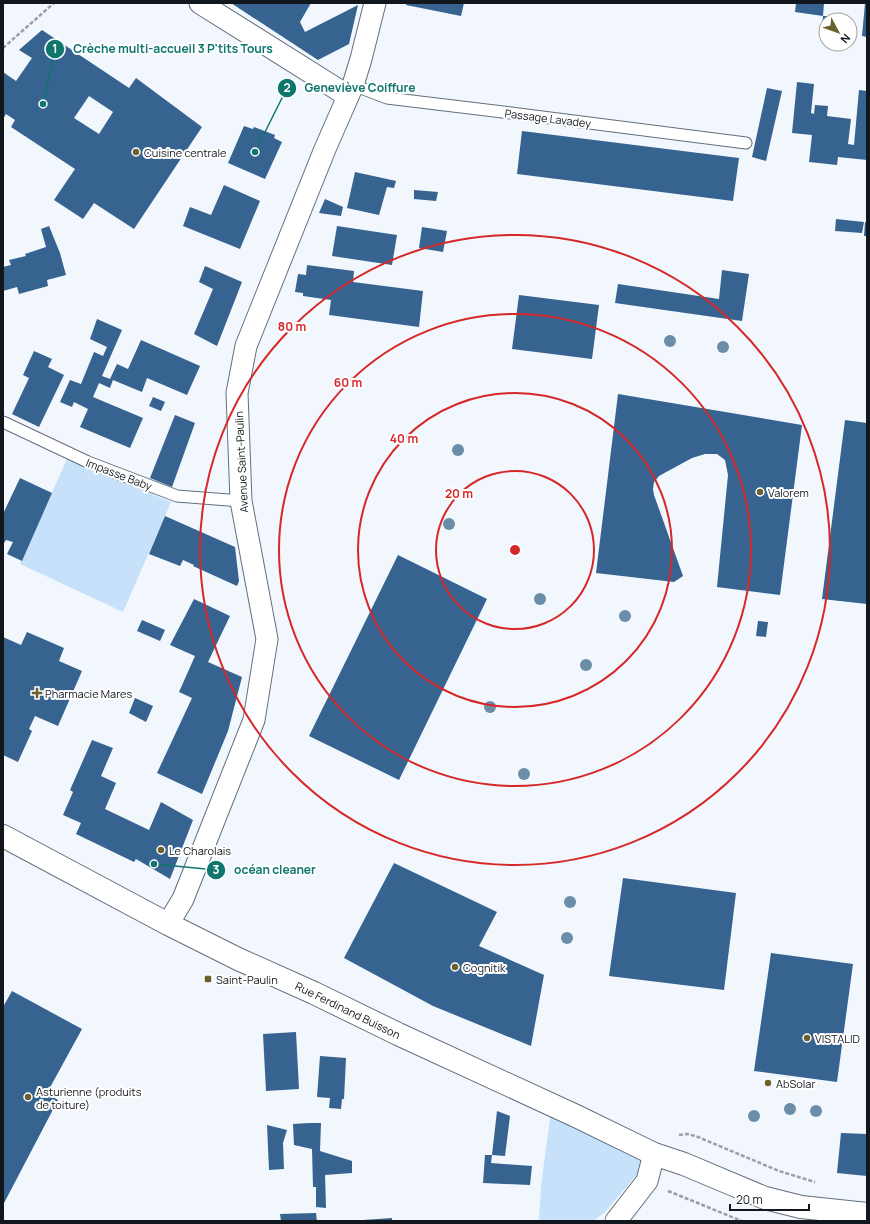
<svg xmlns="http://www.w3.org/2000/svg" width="870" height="1224" font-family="Manrope,sans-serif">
	<rect width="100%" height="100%" fill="#f1f7fd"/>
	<!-- green -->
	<g fill="#c8e1fb">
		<path d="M67,459L171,502L123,612L20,564Z"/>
		<path d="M551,1111L648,1156L639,1172L604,1213L593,1221H539L541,1186Z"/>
	</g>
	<!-- building -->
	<g fill="#36638f" fill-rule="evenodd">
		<path d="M231,3H311L300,22L305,32L358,5L349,44L318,60Z"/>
		<path d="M407,3H464L461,16L406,5Z"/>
		<path d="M796,3H824L823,16L795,12Z"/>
		<path d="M865,3H867V37L862,36Z"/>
		<path d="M823,16H830L829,20H826V33L822,32Z"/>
		<path d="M42,30L129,88L136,78L202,127L134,229L94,203L83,219L54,200L75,169L11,127L15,120L6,114L3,119V72L16,81L32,58L19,50ZM89,96L113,112L99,134L74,118Z"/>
		<path d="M797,82L814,84L811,113L814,114L815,105L828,106L827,116L851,119L848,144L854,145L859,90L867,91V160L838,157L837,165L809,162L812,135L792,133Z"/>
		<path d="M767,88L782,91L766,161L752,157Z"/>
		<path d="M244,126L253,129L254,127L275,135L274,138L282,142L265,179L228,163Z"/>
		<path d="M522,131L739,158L733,201L517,174Z"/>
		<path d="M355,172L396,181L394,188L387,187L379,215L347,208Z"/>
		<path d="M224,185L260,201L240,249L183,226L190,207L211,215Z"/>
		<path d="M414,190L438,192L436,201L414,199Z"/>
		<path d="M325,199L343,207L341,216L319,213Z"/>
		<path d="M836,219L864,222L862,233L835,231Z"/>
		<path d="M865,222H867V236H864Z"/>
		<path d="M49,226L60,253L66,275L47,280L48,286L19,294L17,287L3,291V267L11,265L9,260L26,256L25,254L46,247L41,229Z"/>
		<path d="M337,226L397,235L392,265L332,256Z"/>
		<path d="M422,227L447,231L443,252L419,248Z"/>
		<path d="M307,265L354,271L353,282L423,291L419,327L329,315L331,300L303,296V293L295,292L298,274L306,275Z"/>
		<path d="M205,266L242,282L217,346L194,334L213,289L199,282Z"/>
		<path d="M722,270L749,274L742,321L615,303L618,284L719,299Z"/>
		<path d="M519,295L599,305L592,359L512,349Z"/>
		<path d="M97,319L122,330L102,376L110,379L117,364L128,369L141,340L200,366L187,395L147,378L142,392L113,380L110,388L99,383L93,397L143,418L130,448L80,427L88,409L74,402L72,407L60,402L70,380L81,384L94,352L103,356L107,347L90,339Z"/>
		<path d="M34,351L52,359L48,367L64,375L39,427L12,414L29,378L23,375Z"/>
		<path d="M618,394L802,425L780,595L717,587L728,475L725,460L717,454H705L692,458L659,476L654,482L653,489L654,495L683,576L674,582L596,573Z"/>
		<path d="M153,397L165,402L161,411L149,406Z"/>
		<path d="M175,415L195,423L172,487L150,478Z"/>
		<path d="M845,420L867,423V604L822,599Z"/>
		<path d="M20,478L52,493L22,561L7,554L13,542L6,540L4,543H3V514Z"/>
		<path d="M165,516L235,547L239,581L237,586L193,566L194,565L183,560L180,566L149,554Z"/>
		<path d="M398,555L487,599L399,780L309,736Z"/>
		<path d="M194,599L230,616L208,662L242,677L228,731L202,794L157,773L192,698L179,692L195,656L170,645Z"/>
		<path d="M142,620L165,630L160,641L137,631Z"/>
		<path d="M758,621L768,622L766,637L756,636Z"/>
		<path d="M27,632L64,648L59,661L82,671L58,726L35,716L29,729L32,731L18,762L3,755V637L21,645Z"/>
		<path d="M135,698L153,706L146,722L129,713Z"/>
		<path d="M92,740L113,748L101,776L116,783L105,809L149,830L161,802L193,820L170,879L136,859L134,862L76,834L81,823L63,815L73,792L70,790Z"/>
		<path d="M394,863L497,912L479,946L544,975L531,1046L433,1006L344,958Z"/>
		<path d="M623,878L736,893L724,990L609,976Z"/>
		<path d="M771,953L853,964L837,1082L754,1071Z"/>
		<path d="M12,991L82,1029L47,1093L58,1100L3,1205V1007Z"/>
		<path d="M296,1032L299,1089L266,1091L263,1034Z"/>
		<path d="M320,1056L346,1058L344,1099H342L341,1109L329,1108L330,1098L317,1097Z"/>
		<path d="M497,1111L510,1116L505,1156L492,1155Z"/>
		<path d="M309,1123H321L320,1151L352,1161V1173L325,1175L326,1208L316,1207V1187H313L312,1149L294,1145L293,1124Z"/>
		<path d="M267,1125L287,1130L283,1143L284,1169L269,1170Z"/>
		<path d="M841,1133L867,1134V1176L837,1173Z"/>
		<path d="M485,1155H492L491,1163L532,1166L530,1185L483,1183Z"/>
		<path d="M316,1213L317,1221H281L280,1214Z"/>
		<path d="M392,1218V1221H363V1220Z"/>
	</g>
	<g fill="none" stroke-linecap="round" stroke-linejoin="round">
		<!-- lane casing -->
		<g stroke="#626f7d" stroke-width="13">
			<g id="lane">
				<path d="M353,85L387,98L511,113L746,143"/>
				<path d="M3,422L88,462L177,496L241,501"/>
			</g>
		</g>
		<!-- street casing -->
		<g stroke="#626f7d" stroke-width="23">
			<g id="street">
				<path d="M200,3L348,96"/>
				<path d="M168,924L183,899L254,720L267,639L241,501L237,393L246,346L325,149L353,85L361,59L375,3"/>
				<path d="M616,1221L647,1181L654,1154"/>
			</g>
		</g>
		<!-- secondary casing -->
		<g stroke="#626f7d" stroke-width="24">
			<path id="secondary" d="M3,836L168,924L238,959L314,993L398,1034L576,1116L654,1154L684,1164L765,1198L801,1207L867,1214"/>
		</g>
		<!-- path -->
		<g stroke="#999fa5" stroke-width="2.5" stroke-dasharray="4 2" stroke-linecap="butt">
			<path d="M3,48L54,3"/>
			<path d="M679,1135L688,1134L698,1137L779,1171L815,1182"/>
			<path d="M668,1191L742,1221"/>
		</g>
		<!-- lane -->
		<use href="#lane" stroke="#fff" stroke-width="11"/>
		<!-- street -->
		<use href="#street" stroke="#fff" stroke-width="21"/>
		<!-- secondary -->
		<use href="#secondary" stroke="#fff" stroke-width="22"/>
	</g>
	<!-- trees -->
	<g fill="#6c8da8">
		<circle cx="670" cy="341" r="6"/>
		<circle cx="723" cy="347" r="6"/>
		<circle cx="458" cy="450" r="6"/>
		<circle cx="449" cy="524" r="6"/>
		<circle cx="540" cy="599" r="6"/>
		<circle cx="625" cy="616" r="6"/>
		<circle cx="586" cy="665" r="6"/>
		<circle cx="490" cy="707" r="6"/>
		<circle cx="524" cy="774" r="6"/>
		<circle cx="570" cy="902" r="6"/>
		<circle cx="567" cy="938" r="6"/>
		<circle cx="790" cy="1109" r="6"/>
		<circle cx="816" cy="1111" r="6"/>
		<circle cx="754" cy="1116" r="6"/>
	</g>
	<!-- distance rings -->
	<g fill="none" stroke="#d62828" stroke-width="2">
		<circle cx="515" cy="550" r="79"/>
		<circle cx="515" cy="550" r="157"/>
		<circle cx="515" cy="550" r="236"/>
		<circle cx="515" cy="550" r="315"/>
	</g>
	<!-- markers -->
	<g fill="#6a612e" stroke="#fff" stroke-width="1.5">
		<circle cx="136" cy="152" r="4"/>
		<circle cx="760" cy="492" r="4"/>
		<path d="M35 687h4v4h4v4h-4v4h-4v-4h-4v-4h4z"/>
		<circle cx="161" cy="850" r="4"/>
		<circle cx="455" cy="967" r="4"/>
		<rect x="204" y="975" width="8" height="8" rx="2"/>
		<circle cx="807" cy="1038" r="4"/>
		<circle cx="768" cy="1083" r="4"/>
		<circle cx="28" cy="1097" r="4"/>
	</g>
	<g text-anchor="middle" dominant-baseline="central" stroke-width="4" stroke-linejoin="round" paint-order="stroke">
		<!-- street labels -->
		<g font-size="11" fill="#12171d" stroke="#fff">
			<text transform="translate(548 118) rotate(7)">Passage Lavadey</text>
			<text transform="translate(241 462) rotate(-93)">Avenue Saint-Paulin</text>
			<text transform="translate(119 474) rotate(21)">Impasse Baby</text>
			<text transform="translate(348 1010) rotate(26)">Rue Ferdinand Buisson</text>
		</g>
		<!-- poi labels -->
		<g font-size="11" fill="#12171d" stroke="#fff" text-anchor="start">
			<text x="144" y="152">Cuisine centrale</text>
			<text x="768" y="492">Valorem</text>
			<text x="45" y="693">Pharmacie Mares</text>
			<text x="169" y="850">Le Charolais</text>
			<text x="463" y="967">Cognitik</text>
			<text x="216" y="979">Saint-Paulin</text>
			<text x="815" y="1038">VISTALID</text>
			<text x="776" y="1083">AbSolar</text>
			<text x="36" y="1091">Asturienne (produits<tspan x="36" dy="13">de toiture)</tspan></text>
		</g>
	</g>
	<circle cx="515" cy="550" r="6" fill="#d62828" stroke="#fff" stroke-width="2"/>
	<g font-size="12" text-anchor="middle" font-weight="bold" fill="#d62828" stroke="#fff" stroke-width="4" stroke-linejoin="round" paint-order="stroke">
		<text x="292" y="331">80 m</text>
		<text x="348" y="387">60 m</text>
		<text x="404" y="443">40 m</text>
		<text x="459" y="498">20 m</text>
	</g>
	<!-- callouts -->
	<path fill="none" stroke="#0f766e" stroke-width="1.5" d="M43 104L55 49M255 152L287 88M154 864L216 870"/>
	<g fill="#0f766e" stroke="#fff" stroke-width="1.5">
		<circle cx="43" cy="104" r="4"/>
		<circle cx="255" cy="152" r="4"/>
		<circle cx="154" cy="864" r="4"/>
		<circle cx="55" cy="49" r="10"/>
		<circle cx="287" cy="88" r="10"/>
		<circle cx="216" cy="870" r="10"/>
	</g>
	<g font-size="12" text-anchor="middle" font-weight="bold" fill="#fff">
		<text x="55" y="53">1</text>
		<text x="287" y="92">2</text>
		<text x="216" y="874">3</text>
	</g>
	<g font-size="12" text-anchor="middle" font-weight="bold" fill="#0f766e" stroke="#fff" stroke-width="4" stroke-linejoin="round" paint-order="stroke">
		<text x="173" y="53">Crèche multi-accueil 3 P'tits Tours</text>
		<text x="360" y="92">Geneviève Coiffure</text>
		<text x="275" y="874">océan cleaner</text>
	</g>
	<!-- border -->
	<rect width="870" height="1224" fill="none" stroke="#12171d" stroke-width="8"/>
	<!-- north arrow -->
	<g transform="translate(838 32) rotate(131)"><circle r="19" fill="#ffffff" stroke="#a0a2a5"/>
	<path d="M0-3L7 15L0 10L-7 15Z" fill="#6a612e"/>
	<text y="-6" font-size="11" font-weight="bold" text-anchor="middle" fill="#12171d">N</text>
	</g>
	<!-- scale -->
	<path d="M730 1204v6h79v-6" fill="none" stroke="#12171d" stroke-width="2"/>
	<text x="736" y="1204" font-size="12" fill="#12171d" stroke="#ffffff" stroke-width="3" paint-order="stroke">20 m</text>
</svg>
